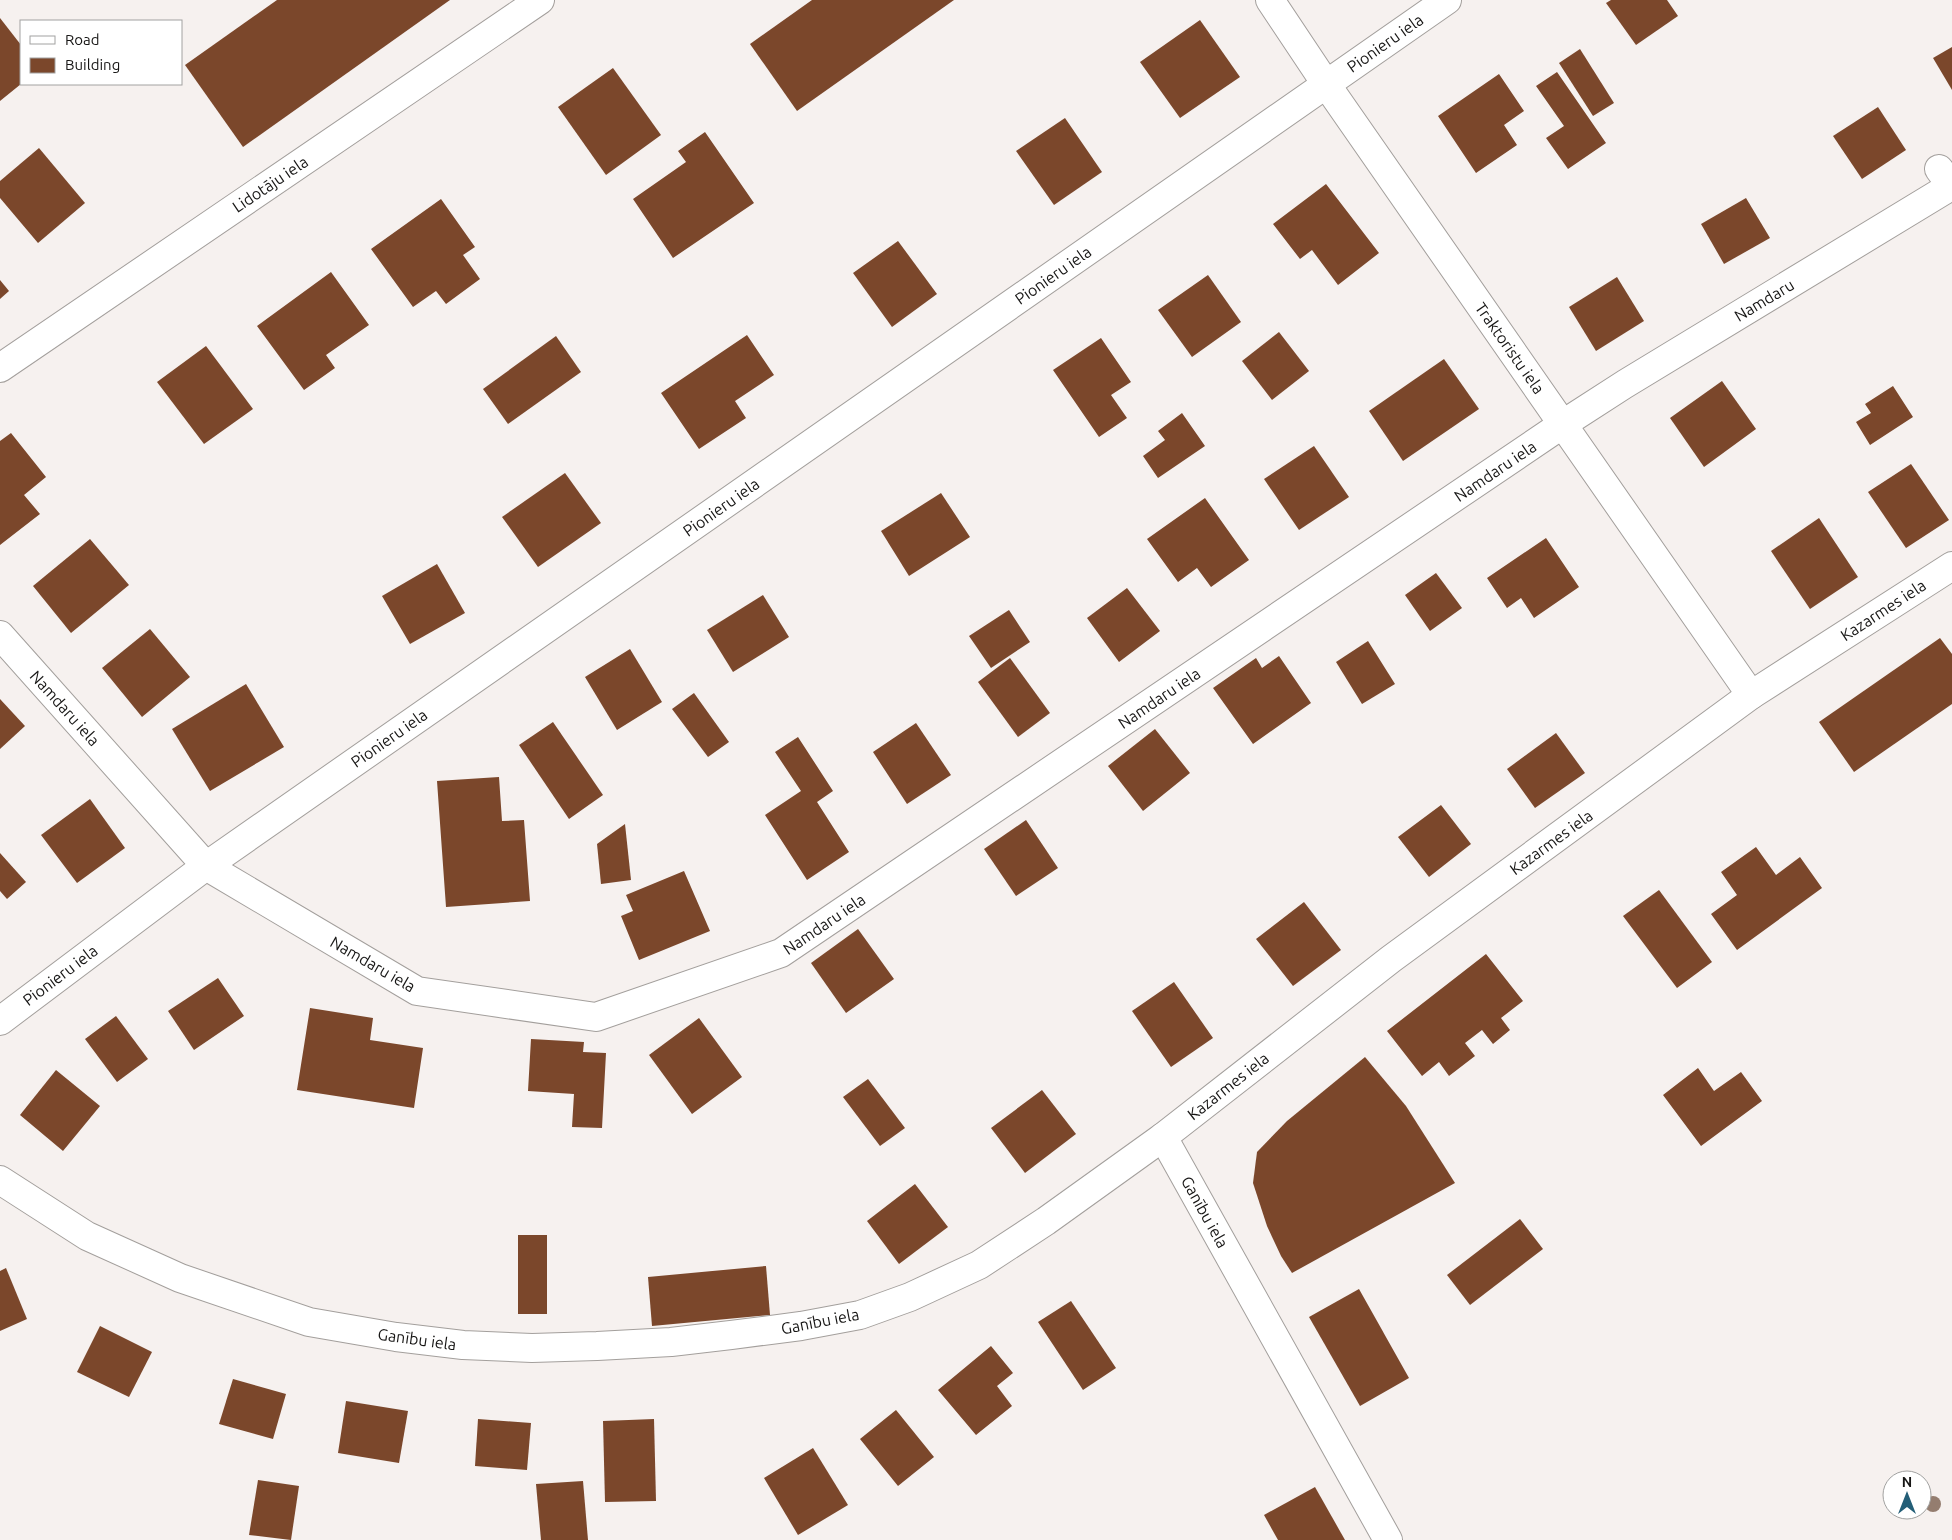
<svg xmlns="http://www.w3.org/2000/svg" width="1952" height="1540" font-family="Ubuntu,sans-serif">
	<rect width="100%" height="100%" fill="#f6f1ef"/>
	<!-- building -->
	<g fill="#7b472b">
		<path d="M277,0H450L243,147L185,65Z"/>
		<path d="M812,0H954L797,111L750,44Z"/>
		<path d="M1611,0H1667L1678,16L1636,45L1606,3Z"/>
		<path d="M0,18L21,45V84L0,101Z"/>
		<path d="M1200,20L1240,77L1180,118L1140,62Z"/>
		<path d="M1952,47V90L1933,58Z"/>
		<path d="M1580,49L1614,103L1593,116L1559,63Z"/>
		<path d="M613,68L661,135L606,175L558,107Z"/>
		<path d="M1557,72L1606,143L1568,169L1546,138L1564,126L1536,86Z"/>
		<path d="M1499,74L1524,111L1504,125L1517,145L1476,173L1438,116Z"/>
		<path d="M1878,107L1906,150L1862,179L1833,136Z"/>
		<path d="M1065,118L1102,172L1054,205L1016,151Z"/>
		<path d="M705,132L754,203L673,258L633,199L686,162L678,151Z"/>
		<path d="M39,148L85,203L38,243L0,198V181Z"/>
		<path d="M1326,184L1379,253L1338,285L1312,250L1300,259L1273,224Z"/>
		<path d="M1746,198L1770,238L1724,264L1701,224Z"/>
		<path d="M441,199L475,247L463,255L480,279L446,304L436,291L413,307L371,249Z"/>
		<path d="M898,241L937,294L892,327L853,273Z"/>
		<path d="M331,272L369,325L326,355L335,368L304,390L257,326Z"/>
		<path d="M1208,275L1241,322L1192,357L1158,310Z"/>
		<path d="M1617,277L1644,321L1596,351L1569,307Z"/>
		<path d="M0,280L9,291L0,299Z"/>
		<path d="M1279,332L1309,371L1272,400L1242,361Z"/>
		<path d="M747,335L774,375L735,401L746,418L699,449L661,393Z"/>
		<path d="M556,336L581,372L508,424L483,389Z"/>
		<path d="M1101,338L1131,382L1111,395L1127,418L1099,437L1053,370Z"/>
		<path d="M206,346L253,409L204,444L157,382Z"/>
		<path d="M1444,359L1479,409L1403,461L1369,411Z"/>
		<path d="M1722,381L1756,429L1704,467L1670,418Z"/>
		<path d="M1893,386L1913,417L1870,445L1856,422L1871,413L1865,404Z"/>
		<path d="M1182,413L1205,446L1158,478L1143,456L1165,440L1158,431Z"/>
		<path d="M11,433L46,477L24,495L40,514L0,545V441Z"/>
		<path d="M1314,446L1349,497L1299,530L1264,479Z"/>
		<path d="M1911,464L1949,520L1906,548L1868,492Z"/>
		<path d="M565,473L601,523L538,567L502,517Z"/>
		<path d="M941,493L970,537L909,576L881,531Z"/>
		<path d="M1205,498L1249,560L1211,587L1197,568L1178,582L1147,539Z"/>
		<path d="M1819,518L1858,577L1810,609L1771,551Z"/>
		<path d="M1546,538L1579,587L1534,618L1521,598L1507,608L1487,578Z"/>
		<path d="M90,539L129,585L71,633L33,586Z"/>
		<path d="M437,564L465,613L410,644L382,596Z"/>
		<path d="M1436,573L1462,608L1430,631L1405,595Z"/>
		<path d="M1127,588L1160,631L1119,662L1087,618Z"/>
		<path d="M763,595L789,637L733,672L707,630Z"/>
		<path d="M1009,610L1030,642L991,668L969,636Z"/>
		<path d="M150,629L190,677L142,717L102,668Z"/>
		<path d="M1940,638L1952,654V704L1854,772L1819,722Z"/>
		<path d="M1368,641L1395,684L1362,704L1336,662Z"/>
		<path d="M630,649L662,702L617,730L585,677Z"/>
		<path d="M1279,656L1311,703L1253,744L1213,688L1256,658L1262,668Z"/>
		<path d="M1010,658L1050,713L1018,737L978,682Z"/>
		<path d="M246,684L284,747L210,791L172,729Z"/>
		<path d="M694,693L729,742L708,757L672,709Z"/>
		<path d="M0,699L25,726L0,749Z"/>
		<path d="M553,722L603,795L569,819L519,745Z"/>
		<path d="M916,723L951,775L907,804L873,752Z"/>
		<path d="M1155,729L1190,773L1143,811L1108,766Z"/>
		<path d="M1556,733L1585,773L1535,808L1507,769Z"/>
		<path d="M798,737L833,791L817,802L849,852L807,880L765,815L801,791L775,752Z"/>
		<path d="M499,777L502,821L524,820L530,901L446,907L437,781Z"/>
		<path d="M90,799L125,848L77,883L41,835Z"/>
		<path d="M1441,805L1471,844L1429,877L1398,837Z"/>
		<path d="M1026,820L1058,868L1016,896L984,849Z"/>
		<path d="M625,824L631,880L601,884L597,844Z"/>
		<path d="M1756,847L1776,875L1800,857L1822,888L1737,950L1711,914L1737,895L1721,872Z"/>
		<path d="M0,853L26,882L7,899L0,891Z"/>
		<path d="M684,871L710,931L639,960L621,916L633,911L626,895Z"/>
		<path d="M1659,890L1712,962L1677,988L1623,916Z"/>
		<path d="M1304,902L1341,950L1293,986L1256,939Z"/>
		<path d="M858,929L894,979L846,1013L811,963Z"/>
		<path d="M1486,954L1523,1001L1501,1018L1510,1030L1493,1044L1482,1030L1465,1043L1475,1056L1449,1076L1439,1062L1422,1076L1387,1031Z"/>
		<path d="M218,978L244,1016L194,1050L168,1011Z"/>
		<path d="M1174,982L1213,1038L1171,1067L1132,1011Z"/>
		<path d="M310,1008L373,1018L370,1040L423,1048L414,1108L297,1090Z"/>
		<path d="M116,1016L148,1059L117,1082L85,1039Z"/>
		<path d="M699,1018L742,1077L692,1114L649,1055Z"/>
		<path d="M531,1039L584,1042L583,1052L606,1053L602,1128L572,1127L574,1094L528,1091Z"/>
		<path d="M1365,1057L1406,1106L1455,1183L1292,1273L1281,1256L1267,1226L1253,1183L1257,1152L1287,1121Z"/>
		<path d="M1698,1068L1714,1091L1741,1072L1762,1101L1701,1146L1663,1095Z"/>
		<path d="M56,1070L100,1106L63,1151L20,1115Z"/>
		<path d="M868,1079L905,1128L880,1146L843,1097Z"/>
		<path d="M1042,1090L1076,1134L1025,1173L991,1128Z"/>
		<path d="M915,1184L948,1227L899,1264L867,1221Z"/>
		<path d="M1520,1219L1543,1249L1470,1305L1447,1275Z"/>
		<rect x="518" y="1235" width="29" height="79"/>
		<path d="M766,1266L770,1315L652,1326L648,1277Z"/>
		<path d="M6,1268L27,1319L0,1331V1271Z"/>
		<path d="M1359,1289L1409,1378L1360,1406L1309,1317Z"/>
		<path d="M1071,1301L1116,1368L1083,1390L1038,1322Z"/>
		<path d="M100,1326L152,1352L129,1397L77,1372Z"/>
		<path d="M991,1346L1013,1373L997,1386L1012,1406L976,1435L938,1390Z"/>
		<path d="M233,1379L286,1394L273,1439L219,1424Z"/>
		<path d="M346,1401L408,1411L399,1463L338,1453Z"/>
		<path d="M896,1410L934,1457L898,1486L860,1439Z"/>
		<path d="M478,1419L531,1423L527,1470L475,1466Z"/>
		<path d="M654,1419L656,1501L605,1502L603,1421Z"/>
		<path d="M813,1448L848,1505L798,1535L764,1478Z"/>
		<path d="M258,1480L299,1486L291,1540L249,1535Z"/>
		<path d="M583,1481L588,1540H541L536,1484Z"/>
		<path d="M1315,1487L1345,1540H1278L1264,1515Z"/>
	</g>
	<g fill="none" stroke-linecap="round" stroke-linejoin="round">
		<!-- street casing -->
		<g stroke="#a39f9c" stroke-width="30">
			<g id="street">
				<path d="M1270,0L1326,84L1751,695"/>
				<path d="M0,368L540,0"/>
				<path d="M0,635L206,866L417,991L596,1017L781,953L1563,424L1625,384L1943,191L1947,180L1939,169"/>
				<path d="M0,1021L206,866L1447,0"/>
				<path d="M1163,1137L1388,1540"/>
				<path d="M0,1180L87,1236L180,1278L309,1322L396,1337L463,1345L532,1348L597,1346L671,1342L731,1335L801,1326L860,1315L910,1297L979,1265L1046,1221L1163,1137L1391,959L1751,695L1952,566"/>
			</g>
		</g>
		<!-- street -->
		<use href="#street" stroke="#fff" stroke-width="28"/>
	</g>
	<!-- trees -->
	<circle fill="#947d6f" cx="1933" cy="1504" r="8"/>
	<g text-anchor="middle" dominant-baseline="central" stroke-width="5" stroke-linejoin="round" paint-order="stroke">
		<!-- street labels -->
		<g font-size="16" fill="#171615" stroke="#fff">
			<text transform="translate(1385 43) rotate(-35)">Pionieru iela</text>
			<text transform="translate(270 184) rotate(-34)">Lidotāju iela</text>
			<text transform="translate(1053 275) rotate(-35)">Pionieru iela</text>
			<text transform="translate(1764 300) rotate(-31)">Namdaru</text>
			<text transform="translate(1510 348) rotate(55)">Traktoristu iela</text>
			<text transform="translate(1495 471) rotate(-34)">Namdaru iela</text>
			<text transform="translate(721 507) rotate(-35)">Pionieru iela</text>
			<text transform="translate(1883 610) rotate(-33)">Kazarmes iela</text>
			<text transform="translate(1159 698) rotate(-34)">Namdaru iela</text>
			<text transform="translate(65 708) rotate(48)">Namdaru iela</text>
			<text transform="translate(389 738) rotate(-35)">Pionieru iela</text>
			<text transform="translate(1551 842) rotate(-36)">Kazarmes iela</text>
			<text transform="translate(824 924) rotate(-34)">Namdaru iela</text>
			<text transform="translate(373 964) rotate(30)">Namdaru iela</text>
			<text transform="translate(60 975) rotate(-37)">Pionieru iela</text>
			<text transform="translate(1228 1086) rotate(-38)">Kazarmes iela</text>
			<text transform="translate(1205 1212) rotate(61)">Ganību iela</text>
			<text transform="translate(820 1321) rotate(-11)">Ganību iela</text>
			<text transform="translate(417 1339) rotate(8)">Ganību iela</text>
		</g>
	</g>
	<!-- legend -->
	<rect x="20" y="20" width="162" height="65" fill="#ffffff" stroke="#a2a2a1"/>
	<rect x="30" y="36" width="25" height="8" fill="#ffffff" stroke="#a2a2a1"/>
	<text x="65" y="45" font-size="15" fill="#171615">Road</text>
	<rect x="30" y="58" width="25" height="15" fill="#7b472b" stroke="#a2a2a1"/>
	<text x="65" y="70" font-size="15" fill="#171615">Building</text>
	<!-- north arrow -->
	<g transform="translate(1907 1495)"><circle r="24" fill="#ffffff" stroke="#a2a2a1"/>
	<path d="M0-4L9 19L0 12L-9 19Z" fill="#235e77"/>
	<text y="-8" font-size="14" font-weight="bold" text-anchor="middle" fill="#171615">N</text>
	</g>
</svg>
